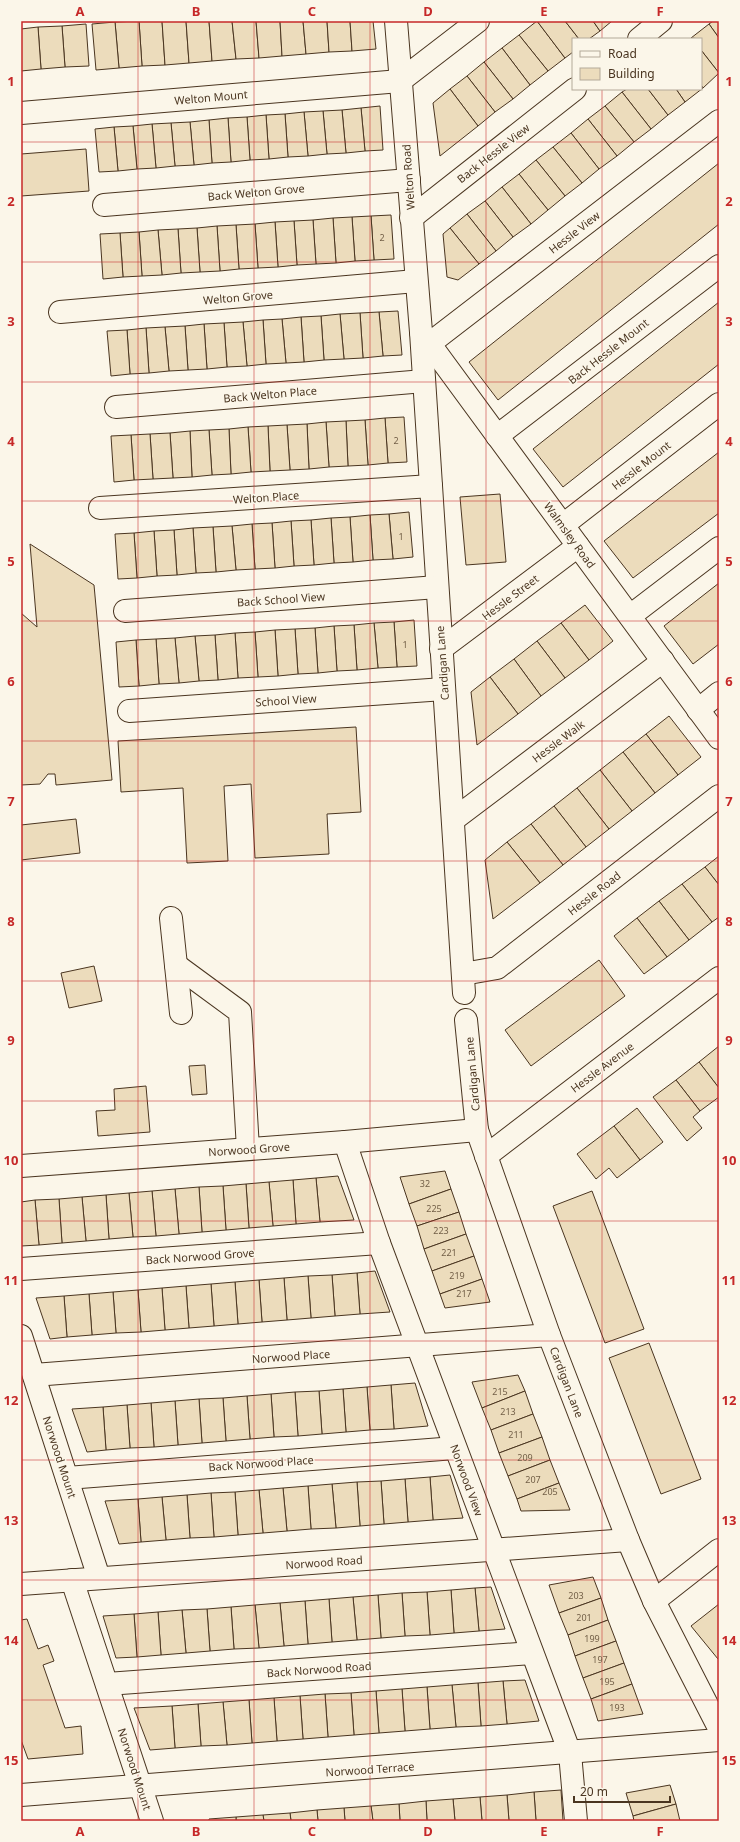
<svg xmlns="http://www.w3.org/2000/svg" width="740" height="1842" font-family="'Noto Sans',sans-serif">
	<rect width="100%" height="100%" fill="#fbf6e9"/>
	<!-- building -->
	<g fill="#ecdcbc" stroke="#4a3520">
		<path d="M139,21H162L165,65L142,66Z"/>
		<path d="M139,21L142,66L119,68L115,22Z"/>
		<path d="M162,21H186L189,63L165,65Z"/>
		<path d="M186,21H209L212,61L189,63Z"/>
		<path d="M209,21H232L236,59L212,61Z"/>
		<path d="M232,21H256L259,58L236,59Z"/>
		<path d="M256,21H280L282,56L259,58Z"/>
		<path d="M280,21H303L306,54L282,56Z"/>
		<path d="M303,21H327L329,52L306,54Z"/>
		<path d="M327,21H350L352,51L329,52Z"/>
		<path d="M350,21H373L376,49L352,51Z"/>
		<path d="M537,21L565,58L548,71L519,35Z"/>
		<path d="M537,21H565L579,39H573V52L565,58Z"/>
		<path d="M565,21H593L600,31L589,39H579Z"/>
		<path d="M593,21H612L600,31Z"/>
		<path d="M713,21H719V38L709,24Z"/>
		<path d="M115,22L119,68L96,70L92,24Z"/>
		<path d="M86,24L89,66L65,67L62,26Z"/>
		<path d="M709,24L719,38V73L701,50V39L691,38Z"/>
		<path d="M62,26L65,67L41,69L38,27Z"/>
		<path d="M38,27L41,69L21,71V29Z"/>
		<path d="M519,35L548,71L530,85L502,48Z"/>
		<path d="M502,48L530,85L513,99L484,62Z"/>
		<path d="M701,50L719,73L703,88L701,85Z"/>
		<path d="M484,62L513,99L495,112L467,76Z"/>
		<path d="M467,76L495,112L478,126L450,89Z"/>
		<path d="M701,85L703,88L685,102L676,89H701Z"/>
		<path d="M450,89L478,126L440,156L433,103Z"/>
		<path d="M627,89H648L668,115L651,129L622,92Z"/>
		<path d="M648,89H676L685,102L668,115Z"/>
		<path d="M622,92L651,129L634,142L605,106Z"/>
		<path d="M380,106L383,150L365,151L361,108Z"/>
		<path d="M605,106L634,142L617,156L588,119Z"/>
		<path d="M361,108L365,151L346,153L342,110Z"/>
		<path d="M342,110L346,153L327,154L323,111Z"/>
		<path d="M323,111L327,154L308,156L304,112Z"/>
		<path d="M304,112L308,156L288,157L285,114Z"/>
		<path d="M285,114L288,157L269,159L266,115Z"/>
		<path d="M266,115L269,159L250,160L247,117Z"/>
		<path d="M247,117L250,160L231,162L228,118Z"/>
		<path d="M228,118L231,162L212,163L209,120Z"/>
		<path d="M588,119L617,156L599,169L571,133Z"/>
		<path d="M209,120L212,163L194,165L190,122Z"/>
		<path d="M190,122L194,165L175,166L171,123Z"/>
		<path d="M171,123L175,166L156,168L152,124Z"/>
		<path d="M152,124L156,168L137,169L133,126Z"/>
		<path d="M133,126L137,169L118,171L114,127Z"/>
		<path d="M114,127L118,171L99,172L95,129Z"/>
		<path d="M571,133L599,169L582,183L553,147Z"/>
		<path d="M553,147L582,183L565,196L536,160Z"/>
		<path d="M86,149L89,191L21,196V154Z"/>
		<path d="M536,160L565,196L548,210L519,174Z"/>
		<path d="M719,163V224L498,400L469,362Z"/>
		<path d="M519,174L548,210L531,224L502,187Z"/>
		<path d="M502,187L531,224L513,237L485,201Z"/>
		<path d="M485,201L513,237L496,251L467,214Z"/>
		<path d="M467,214L496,251L479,264L450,228Z"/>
		<path d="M391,215L394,259L374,260L371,216Z"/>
		<path d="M371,216L374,260L355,261L352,217Z"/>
		<path d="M352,217L355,261L336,263L333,218Z"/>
		<path d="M333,218L336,263L316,264L313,220Z"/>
		<path d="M313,220L316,264L297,265L294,221Z"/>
		<path d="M294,221L297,265L278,267L275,222Z"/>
		<path d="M275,222L278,267L258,268L255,224Z"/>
		<path d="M255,224L258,268L239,269L236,225Z"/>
		<path d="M236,225L239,269L220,271L217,226Z"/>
		<path d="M217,226L220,271L200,272L197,228Z"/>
		<path d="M197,228L200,272L181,273L178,229Z"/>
		<path d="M450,228L479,264L458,280L447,277L443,234Z"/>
		<path d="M178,229L181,273L162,275L158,230Z"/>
		<path d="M158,230L162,275L142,276L139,232Z"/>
		<path d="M139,232L142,276L123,277L120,233Z"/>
		<path d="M120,233L123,277L103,279L100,234Z"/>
		<path d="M719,302V364L563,487L533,449Z"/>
		<path d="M398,311L402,355L383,356L379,312Z"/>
		<path d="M379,312L383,356L363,358L360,313Z"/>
		<path d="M360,313L363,358L344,359L340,314Z"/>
		<path d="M340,314L344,359L324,360L321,316Z"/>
		<path d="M321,316L324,360L304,362L301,317Z"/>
		<path d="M301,317L304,362L286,363L282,319Z"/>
		<path d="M282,319L286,363L266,364L263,320Z"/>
		<path d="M263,320L266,364L247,366L243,322Z"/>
		<path d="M243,322L247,366L227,367L224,323Z"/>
		<path d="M224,323L227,367L207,369L204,324Z"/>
		<path d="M204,324L207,369L188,370L185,326Z"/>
		<path d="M185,326L188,370L169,371L165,327Z"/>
		<path d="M165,327L169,371L149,373L146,328Z"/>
		<path d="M146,328L149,373L130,374L127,330Z"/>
		<path d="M127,330L130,374L111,376L107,331Z"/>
		<path d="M404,417L407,462L388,463L385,418Z"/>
		<path d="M385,418L388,463L368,465L365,420Z"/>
		<path d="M365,420L368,465L348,466L346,421Z"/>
		<path d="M346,421L348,466L329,467L326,422Z"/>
		<path d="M326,422L329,467L309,469L307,424Z"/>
		<path d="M307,424L309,469L290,470L287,425Z"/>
		<path d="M287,425L290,470L270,471L268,426Z"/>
		<path d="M268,426L270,471L251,472L248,427Z"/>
		<path d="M248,427L251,472L231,474L229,429Z"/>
		<path d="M229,429L231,474L212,475L209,430Z"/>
		<path d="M209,430L212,475L192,477L190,431Z"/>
		<path d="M190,431L192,477L173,478L170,433Z"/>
		<path d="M170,433L173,478L153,479L150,434Z"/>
		<path d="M150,434L153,479L134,480L131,435Z"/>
		<path d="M131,435L134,480L114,482L111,436Z"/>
		<path d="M719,452V513L633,578L604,541Z"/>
		<path d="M500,494L506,562L466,565L460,497Z"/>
		<path d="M409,512L413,557L393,559L389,514Z"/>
		<path d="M389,514L393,559L373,560L370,515Z"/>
		<path d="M370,515L373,560L353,562L350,517Z"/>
		<path d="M350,517L353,562L334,563L331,518Z"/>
		<path d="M331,518L334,563L314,565L311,520Z"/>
		<path d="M311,520L314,565L294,566L291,521Z"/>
		<path d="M291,521L294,566L275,568L272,523Z"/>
		<path d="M272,523L275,568L255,569L252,524Z"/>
		<path d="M252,524L255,569L236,570L232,526Z"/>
		<path d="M232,526L236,570L216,572L213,527Z"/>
		<path d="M213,527L216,572L196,573L193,528Z"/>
		<path d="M193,528L196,573L177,575L174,530Z"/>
		<path d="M174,530L177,575L157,576L154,531Z"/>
		<path d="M154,531L157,576L137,578L134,533Z"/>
		<path d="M134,533L137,578L118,579L115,534Z"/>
		<path d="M30,544L94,585L112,780L56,785L55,774H48L40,784L21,785V613L37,627Z"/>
		<path d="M719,583V644L693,664L664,626Z"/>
		<path d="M585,605L613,641L589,660L561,623Z"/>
		<path d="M414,620L417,666L397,667L394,622Z"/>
		<path d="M394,622L397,667L378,668L374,623Z"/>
		<path d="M374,623L378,668L357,670L354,625Z"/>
		<path d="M561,623L589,660L565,678L537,641Z"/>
		<path d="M354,625L357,670L337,671L334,626Z"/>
		<path d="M334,626L337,671L318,673L315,628Z"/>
		<path d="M315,628L318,673L298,674L295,629Z"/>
		<path d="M295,629L298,674L278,676L275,630Z"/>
		<path d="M275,630L278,676L258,677L255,632Z"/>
		<path d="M255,632L258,677L238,678L235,633Z"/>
		<path d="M235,633L238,678L218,680L215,635Z"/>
		<path d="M215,635L218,680L199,681L195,636Z"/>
		<path d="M195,636L199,681L179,683L175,638Z"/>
		<path d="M175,638L179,683L159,684L156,639Z"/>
		<path d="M156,639L159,684L139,686L136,640Z"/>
		<path d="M136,640L139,686L119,687L116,642Z"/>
		<path d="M537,641L565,678L541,696L514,659Z"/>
		<path d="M514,659L541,696L518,714L490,677Z"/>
		<path d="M490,677L518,714L477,745L471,692Z"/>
		<path d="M669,716L701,757L678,775L646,734Z"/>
		<path d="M356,727L361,812L327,814L329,854L255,858L251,784L224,786L228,861L187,863L183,788L121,792L118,741Z"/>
		<path d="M646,734L678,775L655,793L623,752Z"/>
		<path d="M623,752L655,793L632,811L600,770Z"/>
		<path d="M600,770L632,811L609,829L577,788Z"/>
		<path d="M577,788L609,829L586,847L554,806Z"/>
		<path d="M554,806L586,847L563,865L531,824Z"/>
		<path d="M76,819L80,853L21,860V825Z"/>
		<path d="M531,824L563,865L540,883L507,842Z"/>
		<path d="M507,842L540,883L493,919L485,860Z"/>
		<path d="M719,856V885L705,867Z"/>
		<path d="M705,867L719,885V917L712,922L682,884Z"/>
		<path d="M682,884L712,922L689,940L659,901Z"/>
		<path d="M659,901L689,940L667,957L637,918Z"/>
		<path d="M637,918L667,957L644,974L614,936Z"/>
		<path d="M599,960L625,996L531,1066L505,1030Z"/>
		<path d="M94,966L102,1001L69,1008L61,973Z"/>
		<path d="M719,1046V1088L699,1062Z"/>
		<path d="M699,1062L719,1088V1097L700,1111L676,1080Z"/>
		<path d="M205,1065L207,1094L192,1095L189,1066Z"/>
		<path d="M676,1080L700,1111L693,1117L702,1128L687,1141L653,1097Z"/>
		<path d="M146,1086L150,1132L98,1136L96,1111L115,1110L114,1089Z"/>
		<path d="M637,1108L663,1142L640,1160L614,1126Z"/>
		<path d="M614,1126L640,1160L617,1178L609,1168L596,1179L577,1154Z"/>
		<path d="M445,1171L451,1189L409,1204L400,1177Z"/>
		<path d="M338,1176L354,1220L320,1222L316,1178Z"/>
		<path d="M316,1178L320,1222L296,1224L293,1180Z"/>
		<path d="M293,1180L296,1224L273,1226L269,1182Z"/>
		<path d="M269,1182L273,1226L249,1228L246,1184Z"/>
		<path d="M246,1184L249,1228L226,1230L223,1186Z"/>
		<path d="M223,1186L226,1230L202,1232L199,1187Z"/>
		<path d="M199,1187L202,1232L179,1234L175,1189Z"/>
		<path d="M175,1189L179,1234L156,1236L152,1191Z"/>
		<path d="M451,1189L459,1212L417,1226L409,1204Z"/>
		<path d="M152,1191L156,1236L133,1237L129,1193Z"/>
		<path d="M592,1191L644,1329L605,1343L553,1206Z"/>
		<path d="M129,1193L133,1237L109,1239L106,1195Z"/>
		<path d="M106,1195L109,1239L86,1241L82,1197Z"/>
		<path d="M82,1197L86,1241L62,1243L59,1199Z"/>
		<path d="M59,1199L62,1243L39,1245L35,1200Z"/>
		<path d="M35,1200L39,1245L21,1246V1202Z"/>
		<path d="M459,1212L466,1234L424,1249L417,1226Z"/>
		<path d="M466,1234L474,1256L432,1271L424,1249Z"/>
		<path d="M474,1256L482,1279L440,1294L432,1271Z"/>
		<path d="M375,1271L390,1312L360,1314L357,1273Z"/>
		<path d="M357,1273L360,1314L335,1316L332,1275Z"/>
		<path d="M332,1275L335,1316L311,1318L308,1276Z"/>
		<path d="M308,1276L311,1318L287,1320L284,1278Z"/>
		<path d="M284,1278L287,1320L262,1322L259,1280Z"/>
		<path d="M482,1279L490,1302L445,1308L440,1294Z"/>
		<path d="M259,1280L262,1322L238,1324L235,1282Z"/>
		<path d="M235,1282L238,1324L214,1326L211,1284Z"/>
		<path d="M211,1284L214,1326L189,1328L186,1286Z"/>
		<path d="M186,1286L189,1328L165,1330L162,1288Z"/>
		<path d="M162,1288L165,1330L141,1332L138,1290Z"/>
		<path d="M138,1290L141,1332L116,1333L113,1292Z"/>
		<path d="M113,1292L116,1333L92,1335L89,1294Z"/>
		<path d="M89,1294L92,1335L67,1337L64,1296Z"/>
		<path d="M64,1296L67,1337L50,1339L36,1298Z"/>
		<path d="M649,1343L701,1479L661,1494L609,1358Z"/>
		<path d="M518,1375L525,1391L482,1408L472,1382Z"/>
		<path d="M415,1383L428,1426L394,1429L391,1385Z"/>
		<path d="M391,1385L394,1429L370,1430L367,1387Z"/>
		<path d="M367,1387L370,1430L346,1432L343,1389Z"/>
		<path d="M343,1389L346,1432L322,1434L319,1391Z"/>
		<path d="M319,1391L322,1434L298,1436L295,1392Z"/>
		<path d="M525,1391L533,1414L491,1430L482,1408Z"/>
		<path d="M295,1392L298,1436L274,1437L271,1394Z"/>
		<path d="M271,1394L274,1437L250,1439L247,1396Z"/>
		<path d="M247,1396L250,1439L226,1441L223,1398Z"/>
		<path d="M223,1398L226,1441L202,1443L199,1399Z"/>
		<path d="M199,1399L202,1443L178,1445L175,1401Z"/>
		<path d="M175,1401L178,1445L154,1447L151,1403Z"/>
		<path d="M151,1403L154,1447L130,1448L127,1405Z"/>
		<path d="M127,1405L130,1448L106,1450L103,1407Z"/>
		<path d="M103,1407L106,1450L87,1452L72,1409Z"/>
		<path d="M533,1414L542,1437L499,1453L491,1430Z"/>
		<path d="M542,1437L550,1460L508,1476L499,1453Z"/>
		<path d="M550,1460L559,1483L517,1499L508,1476Z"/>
		<path d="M450,1475L463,1518L433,1520L430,1477Z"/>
		<path d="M430,1477L433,1520L408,1522L405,1479Z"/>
		<path d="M405,1479L408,1522L384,1524L381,1481Z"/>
		<path d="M381,1481L384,1524L360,1526L357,1482Z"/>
		<path d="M357,1482L360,1526L336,1528L332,1484Z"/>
		<path d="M559,1483L570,1510L521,1511L517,1499Z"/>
		<path d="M332,1484L336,1528L311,1529L308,1486Z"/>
		<path d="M308,1486L311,1529L287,1531L283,1488Z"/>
		<path d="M283,1488L287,1531L263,1533L259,1490Z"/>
		<path d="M259,1490L263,1533L238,1535L235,1492Z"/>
		<path d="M235,1492L238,1535L214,1537L211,1493Z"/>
		<path d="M211,1493L214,1537L190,1538L187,1495Z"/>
		<path d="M187,1495L190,1538L166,1540L162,1497Z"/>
		<path d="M162,1497L166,1540L141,1542L138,1499Z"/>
		<path d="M138,1499L141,1542L119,1544L105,1501Z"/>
		<path d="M593,1577L601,1598L559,1613L549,1585Z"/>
		<path d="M491,1587L505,1629L479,1631L475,1588Z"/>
		<path d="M475,1588L479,1631L454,1633L451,1590Z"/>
		<path d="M451,1590L454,1633L430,1635L427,1592Z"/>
		<path d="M427,1592L430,1635L405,1636L402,1593Z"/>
		<path d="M402,1593L405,1636L381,1638L378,1595Z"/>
		<path d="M378,1595L381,1638L357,1640L353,1597Z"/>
		<path d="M353,1597L357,1640L332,1642L329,1599Z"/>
		<path d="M601,1598L608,1620L568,1635L559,1613Z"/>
		<path d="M329,1599L332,1642L308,1644L305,1601Z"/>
		<path d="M305,1601L308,1644L284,1646L280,1603Z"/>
		<path d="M280,1603L284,1646L259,1648L255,1605Z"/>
		<path d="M719,1604V1658L718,1659L691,1626Z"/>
		<path d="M255,1605L259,1648L234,1649L231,1607Z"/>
		<path d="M231,1607L234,1649L210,1651L207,1609Z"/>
		<path d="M207,1609L210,1651L186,1653L182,1610Z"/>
		<path d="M182,1610L186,1653L161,1655L158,1612Z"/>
		<path d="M158,1612L161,1655L137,1657L134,1614Z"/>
		<path d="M134,1614L137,1657L116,1658L103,1616Z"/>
		<path d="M27,1619L38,1649L48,1645L54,1661L43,1665L65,1728L81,1726L83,1754L28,1759L21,1740V1620Z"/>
		<path d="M608,1620L616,1641L575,1656L568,1635Z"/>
		<path d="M616,1641L624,1663L583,1678L575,1656Z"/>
		<path d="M624,1663L632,1684L591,1699L583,1678Z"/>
		<path d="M525,1680L539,1721L507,1724L503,1681Z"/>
		<path d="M503,1681L507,1724L481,1726L478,1683Z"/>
		<path d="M478,1683L481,1726L456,1727L452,1685Z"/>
		<path d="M632,1684L643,1714L598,1721L591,1699Z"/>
		<path d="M452,1685L456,1727L430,1729L427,1687Z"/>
		<path d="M427,1687L430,1729L405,1731L402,1689Z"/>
		<path d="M402,1689L405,1731L379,1733L376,1691Z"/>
		<path d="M376,1691L379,1733L354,1735L351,1693Z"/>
		<path d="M351,1693L354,1735L328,1737L325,1694Z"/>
		<path d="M325,1694L328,1737L303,1739L300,1696Z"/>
		<path d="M300,1696L303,1739L277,1741L274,1698Z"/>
		<path d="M274,1698L277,1741L252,1743L249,1700Z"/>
		<path d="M249,1700L252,1743L227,1745L223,1702Z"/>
		<path d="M223,1702L227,1745L201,1746L198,1704Z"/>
		<path d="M198,1704L201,1746L175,1748L172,1706Z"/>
		<path d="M172,1706L175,1748L150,1750L134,1708Z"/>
		<path d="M670,1785L676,1804L633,1816L626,1793Z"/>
		<path d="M561,1790L563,1821H536L534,1792Z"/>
		<path d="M534,1792L536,1821H509L507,1795Z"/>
		<path d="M507,1795L509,1821H482L480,1797Z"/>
		<path d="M480,1797L482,1821H455L453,1799Z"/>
		<path d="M453,1799L455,1821H427L426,1801Z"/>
		<path d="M426,1801L427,1821H400L399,1804Z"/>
		<path d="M399,1804L400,1821H373L371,1806Z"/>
		<path d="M676,1804L680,1821H634L633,1816Z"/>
		<path d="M371,1806L373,1821H345L344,1808Z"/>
		<path d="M344,1808L345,1821H318L317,1810Z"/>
		<path d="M317,1810L318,1821H291L290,1813Z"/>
		<path d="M290,1813L291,1821H264L263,1815Z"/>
		<path d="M263,1815L264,1821H236V1817Z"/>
		<path d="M236,1817V1821H209V1819Z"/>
	</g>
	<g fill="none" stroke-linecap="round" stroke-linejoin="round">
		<!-- minor casing -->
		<g stroke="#4a3520" stroke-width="24">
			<g id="minor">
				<path d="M396,21L421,332L464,993"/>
				<path d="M639,39L661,21"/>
				<path d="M21,113L400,81L478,21"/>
				<path d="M104,205L409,180"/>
				<path d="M411,218L575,89"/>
				<path d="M60,312L416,281"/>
				<path d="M421,332L719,738"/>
				<path d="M429,344L719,121"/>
				<path d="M116,407L424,381"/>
				<path d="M497,436L719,266"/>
				<path d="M100,508L431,486"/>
				<path d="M563,525L719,404"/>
				<path d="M125,611L437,587"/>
				<path d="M630,616L719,548"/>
				<path d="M441,649L578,546"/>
				<path d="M698,710L719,693"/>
				<path d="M129,711L444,689"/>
				<path d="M453,820L663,661"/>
				<path d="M171,918L181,1013"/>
				<path d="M176,965L240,1012L248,1149"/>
				<path d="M463,974L497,968L719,796"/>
				<path d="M466,1020L477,1130L549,1335L628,1540L654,1601L719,1728"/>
				<path d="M345,1142L379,1243L570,1753L576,1821"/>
				<path d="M486,1156L719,978"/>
				<path d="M21,1166L345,1142L477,1130"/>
				<path d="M21,1269L379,1243"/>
				<path d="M21,1336L99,1578"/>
				<path d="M34,1375L549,1335"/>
				<path d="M67,1478L455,1448"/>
				<path d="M72,1580L152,1821"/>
				<path d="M21,1584L628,1540"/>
				<path d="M654,1601L719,1550"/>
				<path d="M107,1684L532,1653"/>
				<path d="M21,1795L719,1740"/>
			</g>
		</g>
		<!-- minor -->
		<use href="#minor" stroke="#fbf6e9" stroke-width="22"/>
	</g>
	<!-- grid -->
	<path fill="none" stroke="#c62828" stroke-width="1" stroke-opacity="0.55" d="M138,21V1821M254,21V1821M370,21V1821M486,21V1821M602,21V39M602,89V1821M21,142H719M21,262H719M21,382H719M21,501H719M21,621H719M21,741H719M21,861H719M21,981H719M21,1101H719M21,1221H719M21,1341H719M21,1460H719M21,1580H719M21,1700H719"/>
	<g text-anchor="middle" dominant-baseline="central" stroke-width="3" stroke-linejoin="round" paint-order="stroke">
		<!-- number labels -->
		<g font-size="9" fill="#725f47">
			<text x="382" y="237">2</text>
			<text x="396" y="440">2</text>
			<text x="401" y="536">1</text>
			<text x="405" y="644">1</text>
			<text x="425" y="1183">32</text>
			<text x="434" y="1208">225</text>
			<text x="441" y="1230">223</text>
			<text x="449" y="1252">221</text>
			<text x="457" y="1275">219</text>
			<text x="464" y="1293">217</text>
			<text x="500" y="1391">215</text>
			<text x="508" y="1411">213</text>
			<text x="516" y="1434">211</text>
			<text x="525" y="1457">209</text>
			<text x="533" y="1479">207</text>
			<text x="550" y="1491">205</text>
			<text x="576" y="1595">203</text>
			<text x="584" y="1617">201</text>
			<text x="592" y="1638">199</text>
			<text x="600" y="1659">197</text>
			<text x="607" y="1681">195</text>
			<text x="617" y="1707">193</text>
		</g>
		<!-- street labels -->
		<g font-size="11" fill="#4a3520" stroke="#fbf6e9">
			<text transform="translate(211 97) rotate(-5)">Welton Mount</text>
			<text transform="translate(493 153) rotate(-38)">Back Hessle View</text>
			<text transform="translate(408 177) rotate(-94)">Welton Road</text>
			<text transform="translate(256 192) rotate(-5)">Back Welton Grove</text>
			<text transform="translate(574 232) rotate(-38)">Hessle View</text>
			<text transform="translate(238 297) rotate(-5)">Welton Grove</text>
			<text transform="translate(608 351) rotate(-38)">Back Hessle Mount</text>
			<text transform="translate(270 394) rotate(-5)">Back Welton Place</text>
			<text transform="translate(641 465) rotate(-38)">Hessle Mount</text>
			<text transform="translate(266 497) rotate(-4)">Welton Place</text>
			<text transform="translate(570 535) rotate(54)">Walmsley Road</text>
			<text transform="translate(510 597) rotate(-37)">Hessle Street</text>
			<text transform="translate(281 599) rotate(-4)">Back School View</text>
			<text transform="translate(442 663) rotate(-94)">Cardigan Lane</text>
			<text transform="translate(286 700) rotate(-4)">School View</text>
			<text transform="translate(558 741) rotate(-37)">Hessle Walk</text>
			<text transform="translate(594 893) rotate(-38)">Hessle Road</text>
			<text transform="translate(602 1067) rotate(-37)">Hessle Avenue</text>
			<text transform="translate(472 1074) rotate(-95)">Cardigan Lane</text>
			<text transform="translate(249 1149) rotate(-4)">Norwood Grove</text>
			<text transform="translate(200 1256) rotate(-4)">Back Norwood Grove</text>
			<text transform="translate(291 1356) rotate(-4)">Norwood Place</text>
			<text transform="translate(567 1382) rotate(69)">Cardigan Lane</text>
			<text transform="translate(60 1457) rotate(72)">Norwood Mount</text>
			<text transform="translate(261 1463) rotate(-4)">Back Norwood Place</text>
			<text transform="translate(467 1480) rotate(70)">Norwood View</text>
			<text transform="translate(324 1562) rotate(-4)">Norwood Road</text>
			<text transform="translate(319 1669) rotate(-4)">Back Norwood Road</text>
			<text transform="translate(135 1769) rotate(72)">Norwood Mount</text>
			<text transform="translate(370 1769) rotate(-4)">Norwood Terrace</text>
		</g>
	</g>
	<!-- border -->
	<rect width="740" height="1842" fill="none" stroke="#fbf6e9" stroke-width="44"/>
	<!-- legend -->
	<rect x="572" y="38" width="130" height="52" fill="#fbf6e9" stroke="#b4a999"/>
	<rect x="580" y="51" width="20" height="6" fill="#fbf6e9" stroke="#b4a999"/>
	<text x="608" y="58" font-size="12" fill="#4a3520">Road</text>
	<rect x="580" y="68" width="20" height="12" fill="#ecdcbc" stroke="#b4a999"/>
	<text x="608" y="78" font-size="12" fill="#4a3520">Building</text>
	<!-- scale -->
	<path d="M574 1796v6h96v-6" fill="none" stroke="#4a3520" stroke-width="2"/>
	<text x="580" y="1796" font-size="12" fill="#4a3520" stroke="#fbf6e9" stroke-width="3" paint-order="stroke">20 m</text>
	<rect x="22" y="22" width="696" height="1798" fill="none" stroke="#c62828" stroke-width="1.5"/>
	<g font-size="13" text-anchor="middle" font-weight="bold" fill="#c62828">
		<text x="80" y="16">A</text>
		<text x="196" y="16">B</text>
		<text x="312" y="16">C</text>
		<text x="428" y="16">D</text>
		<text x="544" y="16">E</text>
		<text x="660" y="16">F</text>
		<text x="11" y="86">1</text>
		<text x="729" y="86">1</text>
		<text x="11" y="206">2</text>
		<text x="729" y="206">2</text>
		<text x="11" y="326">3</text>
		<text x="729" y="326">3</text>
		<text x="11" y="446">4</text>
		<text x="729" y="446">4</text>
		<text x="11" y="566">5</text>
		<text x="729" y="566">5</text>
		<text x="11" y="686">6</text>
		<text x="729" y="686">6</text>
		<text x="11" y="806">7</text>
		<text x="729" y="806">7</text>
		<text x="11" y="926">8</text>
		<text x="729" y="926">8</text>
		<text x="11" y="1045">9</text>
		<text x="729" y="1045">9</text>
		<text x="11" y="1165">10</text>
		<text x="729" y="1165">10</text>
		<text x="11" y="1285">11</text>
		<text x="729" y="1285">11</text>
		<text x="11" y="1405">12</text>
		<text x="729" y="1405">12</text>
		<text x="11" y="1525">13</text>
		<text x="729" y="1525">13</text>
		<text x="11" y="1645">14</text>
		<text x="729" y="1645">14</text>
		<text x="11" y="1765">15</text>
		<text x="729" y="1765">15</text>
		<text x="80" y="1836">A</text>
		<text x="196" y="1836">B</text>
		<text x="312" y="1836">C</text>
		<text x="428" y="1836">D</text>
		<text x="544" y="1836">E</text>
		<text x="660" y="1836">F</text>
	</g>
</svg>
